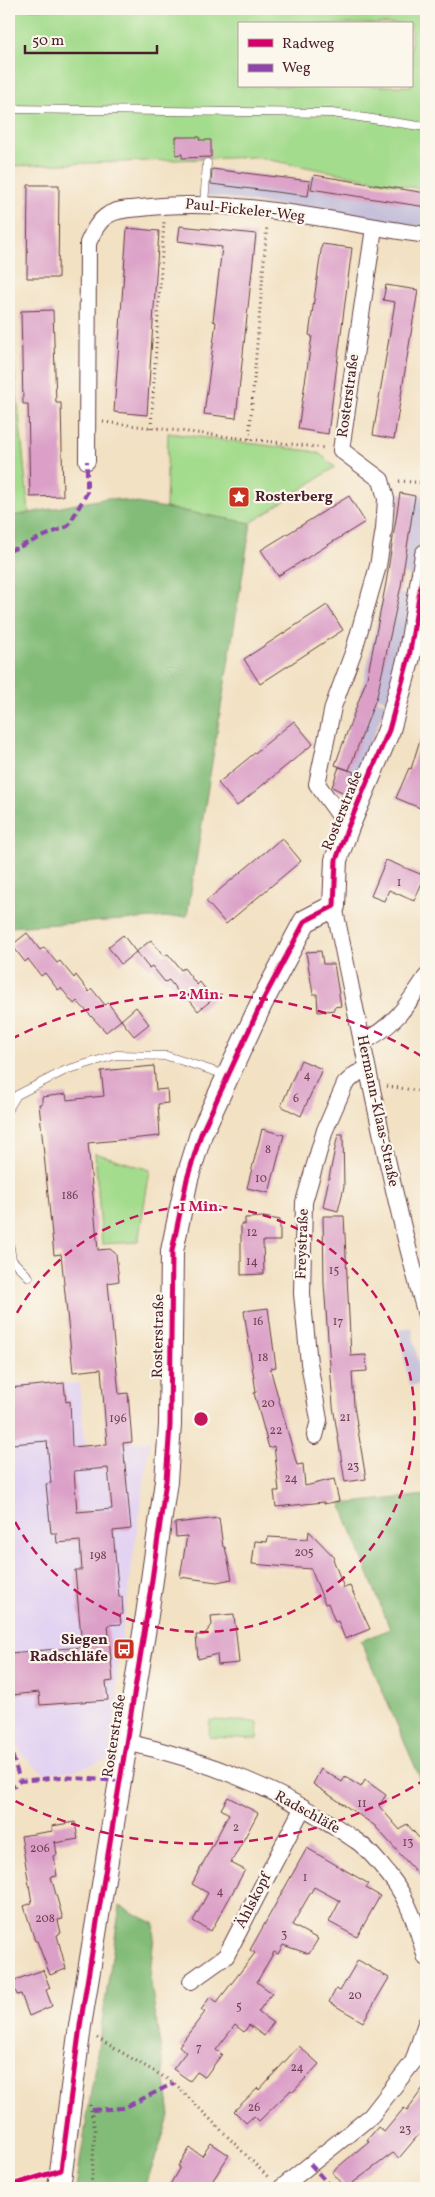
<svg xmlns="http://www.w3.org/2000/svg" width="435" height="2197" font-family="Vollkorn,serif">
	<rect width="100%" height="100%" fill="#fbf7ec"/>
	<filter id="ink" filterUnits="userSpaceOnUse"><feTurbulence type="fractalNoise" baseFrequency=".02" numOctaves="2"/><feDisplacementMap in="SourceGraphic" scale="10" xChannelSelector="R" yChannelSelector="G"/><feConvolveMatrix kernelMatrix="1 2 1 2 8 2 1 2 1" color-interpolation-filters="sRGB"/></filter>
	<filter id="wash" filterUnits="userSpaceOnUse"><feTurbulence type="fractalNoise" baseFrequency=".0096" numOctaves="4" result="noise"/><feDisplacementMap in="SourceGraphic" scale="20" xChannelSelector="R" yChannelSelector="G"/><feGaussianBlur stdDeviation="1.12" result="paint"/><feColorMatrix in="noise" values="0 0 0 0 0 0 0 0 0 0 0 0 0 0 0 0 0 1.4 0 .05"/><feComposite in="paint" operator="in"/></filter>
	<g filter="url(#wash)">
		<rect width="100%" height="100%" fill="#f2e1c3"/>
		<!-- built -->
		<path fill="#e3d3f2" d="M79,1383L85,1446L150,1441L117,1669V1707L108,1759L76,1770L45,1773L34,1766L23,1755L13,1739L10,1723L9,1384Z"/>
		<!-- industrial -->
		<g fill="#c6c0da">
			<path d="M211,168L310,182L312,175L426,193V228L206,195Z"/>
			<path d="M399,493L426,496L415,576L388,571Z"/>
			<path d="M384,590L411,596L389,701L361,692Z"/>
			<path d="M360,695L386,703L351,795L331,788L339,768L335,766Z"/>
			<path d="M412,1328L422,1384L409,1386L399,1330Z"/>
		</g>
		<!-- green -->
		<g fill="#a4dc8d" stroke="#777e5c" fill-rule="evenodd">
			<path d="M9,9H426V190L254,157L9,166ZM239,24H411V86H239Z"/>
			<path d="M9,317L29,513L9,517Z"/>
			<path d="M168,433L311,451L320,454L335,467L251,523L166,508Z"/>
			<path d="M95,1153L150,1170L138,1242L102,1244Z"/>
			<path d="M210,1720L258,1722L257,1739L209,1737Z"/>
		</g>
		<!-- forest -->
		<g fill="#83bc78" stroke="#666e52">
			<path d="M108,498L251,523L187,916L9,927V517Z"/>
			<path d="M426,1495V1792L361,1641L390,1629L341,1504Z"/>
			<path d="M120,1906L155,1924L150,1976L170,2115L145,2188H76Z"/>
		</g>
		<g id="blocks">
			<!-- building -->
			<g fill="#dca0c8" fill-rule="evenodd">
				<path d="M176,137H200L199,140H211V157L182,158V154L176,155Z"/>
				<path d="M212,169L310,181L308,196L211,184Z"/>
				<path d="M314,175L426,193V207L311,189Z"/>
				<path d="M28,185H59L58,278H27Z"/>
				<path d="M180,226L256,234L236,418L204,414L216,322L213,321L222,247L178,241Z"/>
				<path d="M127,228L159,231L147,415L114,412Z"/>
				<path d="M322,244L352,248L328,434L298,429L312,336L309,335Z"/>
				<path d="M386,285L418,290L394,439L373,435L395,302L383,300Z"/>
				<path d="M53,310L56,403H61L63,496L30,497L28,404H23L21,311Z"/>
				<path d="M400,493L415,496L401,586L377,696L349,770L335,765L367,678L386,583Z"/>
				<path d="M349,496L365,522L278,576L261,550Z"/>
				<path d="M327,605L343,630L260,684L244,659Z"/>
				<path d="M294,721L313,744L237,806L218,783Z"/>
				<path d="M423,730L426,731V794L420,808L396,798L409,768L411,769Z"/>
				<path d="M339,767L354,772L346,794L332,787Z"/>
				<path d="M282,838L301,861L226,924L206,901Z"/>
				<path d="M386,860L425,876L414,901L389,890L384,901L371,896Z"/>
				<path d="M27,933L40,950L44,947L57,963L60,961L74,978L76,975L89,992L92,989L105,1005L108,1003L121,1020L106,1032L77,1001L74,1004L61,988L58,990L45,973L41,976L28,959L25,962L12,945Z"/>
				<path d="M123,935L136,952L121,964L108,947Z"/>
				<path d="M151,940L164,956L168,954L181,970L184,968L197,985L200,982L213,999L198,1011L185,994L182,997L169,980L165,982L152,966L149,968L136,952Z"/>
				<path d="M321,951L323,964H334L341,1006L334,1007V1010L318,1012L317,994H313L306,952Z"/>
				<path d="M136,1007L149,1024L134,1036L121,1020Z"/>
				<path d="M301,1060L322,1069L301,1116L281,1106Z"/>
				<path d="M154,1066L156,1090L167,1089L168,1103L158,1104L160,1136L88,1143L98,1250L110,1249L116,1254L119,1281L108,1283L119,1394L128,1393L132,1442L123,1443L131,1529L113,1531L119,1597H122L123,1614L120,1615L121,1624L108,1625L113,1681L106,1682L108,1700L40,1705L39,1692L12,1695L9,1653L82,1647L75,1570H82L80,1541L57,1543L56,1533H51L46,1484L51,1483L47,1441L12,1444L9,1388L64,1383L66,1402L70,1401L72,1447L107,1444L101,1369L73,1372L61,1254L54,1255L39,1104H42V1097L66,1094L67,1100L104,1096L101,1071ZM108,1468L112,1509L77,1512L74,1471Z"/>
				<path d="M262,1129L284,1135L269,1193L247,1188Z"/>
				<path d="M338,1134H343L344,1187L338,1211L323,1207Z"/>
				<path d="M323,1216H344L351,1356L366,1355L367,1371L352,1372L354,1406L366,1479L345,1482L333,1406L324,1284Z"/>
				<path d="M264,1217L280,1220V1241H263L264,1274L241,1275V1224L245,1225V1218Z"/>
				<path d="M268,1308L276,1367L270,1368L297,1465L303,1464L305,1486L334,1479L339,1501L324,1504V1502L276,1507L274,1491H279L274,1446L269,1448L254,1393L256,1392L244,1311Z"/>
				<path d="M219,1518L223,1547H225L232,1579L217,1582L180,1577L187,1536L176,1537L175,1523Z"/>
				<path d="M309,1531L335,1558L333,1559L344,1588L350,1586L370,1629L345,1639L338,1621L335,1622L328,1603L325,1604L311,1569L252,1564L255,1541L267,1542L268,1537L308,1539Z"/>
				<path d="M234,1614L239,1663L218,1665L217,1654L198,1659L196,1635H204L212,1625L211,1616Z"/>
				<path d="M321,1769L342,1782L345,1777L361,1787L365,1780L386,1795L379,1806L400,1830L407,1824L426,1846V1883L374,1825L313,1784Z"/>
				<path d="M228,1797L258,1813L231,1863L245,1870L211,1931L193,1921L208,1893L192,1884L229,1814L221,1809Z"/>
				<path d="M75,1822L78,1839L55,1843V1841L57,1855L54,1856L57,1876L51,1877L63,1919L58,1920L61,1933L57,1935L66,1969L50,1975L37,1941H35L24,1906L32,1903L21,1836L53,1831L52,1826Z"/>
				<path d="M307,1848L369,1884L366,1888L380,1896L357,1937L329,1922L340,1901L314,1887L292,1925L318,1939L309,1954L283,1945L278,1954L274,1952L257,1982L272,1993L258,2012L273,2023L264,2036L249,2025L244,2032L235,2025L216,2050L222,2054L205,2077L197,2072L190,2081L173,2069L186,2052L179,2046L205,2012L201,2010L210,1997L217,2002L255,1953L250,1950Z"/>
				<path d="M358,1960L389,1978L363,2022L329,2002L336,1989L340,1991Z"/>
				<path d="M43,1970L50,1988L46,1990L52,2006L29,2016L21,1994L17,1995L12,1981Z"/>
				<path d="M299,2046L319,2064L293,2092L291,2090L259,2121L254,2116L246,2123L234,2111L258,2088L259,2090Z"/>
				<path d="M426,2084V2126L399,2158L393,2153L346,2188L332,2172L369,2141L367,2140L378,2127L384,2132L404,2108L407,2110Z"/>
				<path d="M211,2143L229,2155L208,2188H168L180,2167L178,2166L190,2148L202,2156Z"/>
			</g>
		</g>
	</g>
	<g filter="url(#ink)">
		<use href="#blocks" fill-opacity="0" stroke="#633c42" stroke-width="1"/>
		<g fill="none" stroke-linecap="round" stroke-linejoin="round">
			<!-- lane casing -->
			<g stroke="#633c42" stroke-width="9">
				<g id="lane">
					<path d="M9,109L332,113L426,127"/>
					<path d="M204,204L207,163"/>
					<path d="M9,1108L17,1095L66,1070L116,1055L167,1056L226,1075"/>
					<path d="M9,1242L12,1260L29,1277"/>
				</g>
			</g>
			<!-- street casing -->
			<g stroke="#633c42" stroke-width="18">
				<g id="street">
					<path d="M87,461L88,243C93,232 98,221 108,215C117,209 131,209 141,208C234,196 334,222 426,235"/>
					<path d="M348,827L317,784L333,707L354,650L378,566L384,529L386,499L381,480L341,450L374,228"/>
					<path d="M334,906C363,1043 388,1181 426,1315"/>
					<path d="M362,1042C393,1028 408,1004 426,977"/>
					<path d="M315,1436L319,1420L309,1363L302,1294L304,1202L325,1130L345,1084L356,1074L367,1069"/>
					<path d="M126,1742C206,1760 288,1792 355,1840C368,1848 380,1864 389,1875C409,1899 418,1930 426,1958"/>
					<path d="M191,1981L226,1956L303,1807"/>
					<path d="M281,2188L371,2116L413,2062L426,2023"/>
				</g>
			</g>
			<!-- secondary casing -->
			<g stroke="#633c42" stroke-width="24">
				<path id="secondary" d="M59,2188L80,2026L147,1615L166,1481L170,1425L172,1251L187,1179L201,1134L262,1002L305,921L334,906L336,860L348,827L389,730L409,657L426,555"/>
			</g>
			<!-- path -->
			<g stroke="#633c42" stroke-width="3" stroke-dasharray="1 4" stroke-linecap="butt">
				<path d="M103,422L325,448"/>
				<path d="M151,428L164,221"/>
				<path d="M249,439L267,225"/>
				<path d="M399,481L426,483"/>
				<path d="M387,1086L426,1092"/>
				<path d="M97,2038L174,2083L269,2178"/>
				<path d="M90,2105L95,2130L91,2188"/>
			</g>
			<!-- lane -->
			<use href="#lane" stroke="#fff" stroke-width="8"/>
			<!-- street -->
			<use href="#street" stroke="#fff" stroke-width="16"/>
			<!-- secondary -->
			<use href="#secondary" stroke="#fff" stroke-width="22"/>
			<!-- quiet -->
			<g stroke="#8e44ad" stroke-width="4" stroke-dasharray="8 4" stroke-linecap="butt">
				<path d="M9,551L68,526L87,493V461"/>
				<path d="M9,1744L20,1781"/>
				<path d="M9,1790L20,1781L61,1777L120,1781"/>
				<path d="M92,2110L124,2108L174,2083"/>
				<path d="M310,2164L332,2188"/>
			</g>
			<!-- cycleway casing -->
			<g stroke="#fbf7ec" stroke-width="8">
				<path id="cycleway" d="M9,2186L61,2170L80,2026L147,1615L166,1481L170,1425L172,1251L187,1179L201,1134L262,1002L305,921L334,906L336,860L348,827L389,730L409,657L426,555"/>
			</g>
			<!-- cycleway -->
			<use href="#cycleway" stroke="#d6006c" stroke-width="5"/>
		</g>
	</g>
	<!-- distance rings -->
	<g fill="none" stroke="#c2185b" stroke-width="2.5" stroke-dasharray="9 6">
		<path d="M10 1326A213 213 0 1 1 10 1512"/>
		<path d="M426 1779A425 425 0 0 1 11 1799M11 1039A425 425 0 0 1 426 1059"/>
	</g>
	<!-- icons -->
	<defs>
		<g id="sight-square" transform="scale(1.125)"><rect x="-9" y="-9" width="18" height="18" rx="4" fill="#c8321e" stroke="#fbf7ec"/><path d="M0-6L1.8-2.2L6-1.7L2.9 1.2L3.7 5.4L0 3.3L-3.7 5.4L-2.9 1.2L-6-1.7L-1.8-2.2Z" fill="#fff"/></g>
		<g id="bus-square" transform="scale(1.125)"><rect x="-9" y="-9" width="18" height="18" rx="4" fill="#c8321e" stroke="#fbf7ec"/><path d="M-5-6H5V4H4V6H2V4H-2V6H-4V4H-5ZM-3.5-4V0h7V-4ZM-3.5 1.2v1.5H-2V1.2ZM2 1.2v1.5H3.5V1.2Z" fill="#fff"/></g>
	</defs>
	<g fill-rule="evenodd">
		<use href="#sight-square" x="239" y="497"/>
		<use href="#bus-square" x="124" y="1649"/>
	</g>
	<g text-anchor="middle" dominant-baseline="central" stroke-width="4.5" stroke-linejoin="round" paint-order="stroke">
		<!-- number labels -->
		<g font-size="12" fill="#6e3f52">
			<text x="399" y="883">1</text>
			<text x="307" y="1076">4</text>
			<text x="296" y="1099">6</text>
			<text x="268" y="1150">8</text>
			<text x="261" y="1179">10</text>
			<text x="70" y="1196">186</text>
			<text x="252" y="1233">12</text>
			<text x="252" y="1262">14</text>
			<text x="334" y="1271">15</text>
			<text x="258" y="1322">16</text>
			<text x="338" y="1322">17</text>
			<text x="263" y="1358">18</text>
			<text x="268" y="1404">20</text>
			<text x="345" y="1418">21</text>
			<text x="118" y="1419">196</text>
			<text x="276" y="1431">22</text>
			<text x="353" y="1467">23</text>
			<text x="291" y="1479">24</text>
			<text x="304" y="1553">205</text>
			<text x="98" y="1556">198</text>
			<text x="362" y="1804">11</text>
			<text x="236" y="1828">2</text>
			<text x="408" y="1843">13</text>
			<text x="40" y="1849">206</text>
			<text x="305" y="1878">1</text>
			<text x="220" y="1892">4</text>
			<text x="45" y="1919">208</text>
			<text x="284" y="1935">3</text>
			<text x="355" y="1996">20</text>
			<text x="239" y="2007">5</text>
			<text x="199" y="2048">7</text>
			<text x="297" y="2068">24</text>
			<text x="254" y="2108">26</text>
			<text x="405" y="2130">23</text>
		</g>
		<!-- street labels -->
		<g font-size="15" fill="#4a1f2b" stroke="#fbf7ec">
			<text transform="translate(245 211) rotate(6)">Paul-Fickeler-Weg</text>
			<text transform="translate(349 396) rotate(-82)">Rosterstraße</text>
			<text transform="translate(343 811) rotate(-68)">Rosterstraße</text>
			<text transform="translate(377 1111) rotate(78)">Hermann-Klaas-Straße</text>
			<text transform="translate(303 1244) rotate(-88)">Freystraße</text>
			<text transform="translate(159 1336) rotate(-89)">Rosterstraße</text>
			<text transform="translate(115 1736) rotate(-81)">Rosterstraße</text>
			<text transform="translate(307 1813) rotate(29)">Radschläfe</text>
			<text transform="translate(254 1901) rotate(-63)">Ählskopf</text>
		</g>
		<!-- poi labels -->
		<g font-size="15" font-weight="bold" fill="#4a1f2b" stroke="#fbf7ec" text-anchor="start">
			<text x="255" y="497">Rosterberg</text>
			<text x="108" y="1640" text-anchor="end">Siegen<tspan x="108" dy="17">Radschläfe</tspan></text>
		</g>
	</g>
	<circle cx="201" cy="1419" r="8" fill="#c2185b" stroke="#fbf7ec" stroke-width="2.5"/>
	<g font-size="15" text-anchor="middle" font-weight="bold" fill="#c2185b" stroke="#fbf7ec" stroke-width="4.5" stroke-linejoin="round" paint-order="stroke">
		<text x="201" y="999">2 Min.</text>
		<text x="201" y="1211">1 Min.</text>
	</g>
	<!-- margin -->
	<rect width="435" height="2197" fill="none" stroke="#fbf7ec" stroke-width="30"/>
	<!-- legend -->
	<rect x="238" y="22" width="175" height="65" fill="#fbf7ec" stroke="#b4a19f"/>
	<rect x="248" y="39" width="25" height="8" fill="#d6006c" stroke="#b4a19f"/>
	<text x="282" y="48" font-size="15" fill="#4a1f2b">Radweg</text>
	<rect x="248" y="64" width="25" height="8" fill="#8e44ad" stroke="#b4a19f"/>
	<text x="282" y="72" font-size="15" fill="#4a1f2b">Weg</text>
	<!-- scale -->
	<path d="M25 45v8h132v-8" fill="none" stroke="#4a1f2b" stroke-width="2.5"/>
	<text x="32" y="45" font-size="15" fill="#4a1f2b" stroke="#fbf7ec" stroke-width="4" paint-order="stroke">50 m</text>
</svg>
